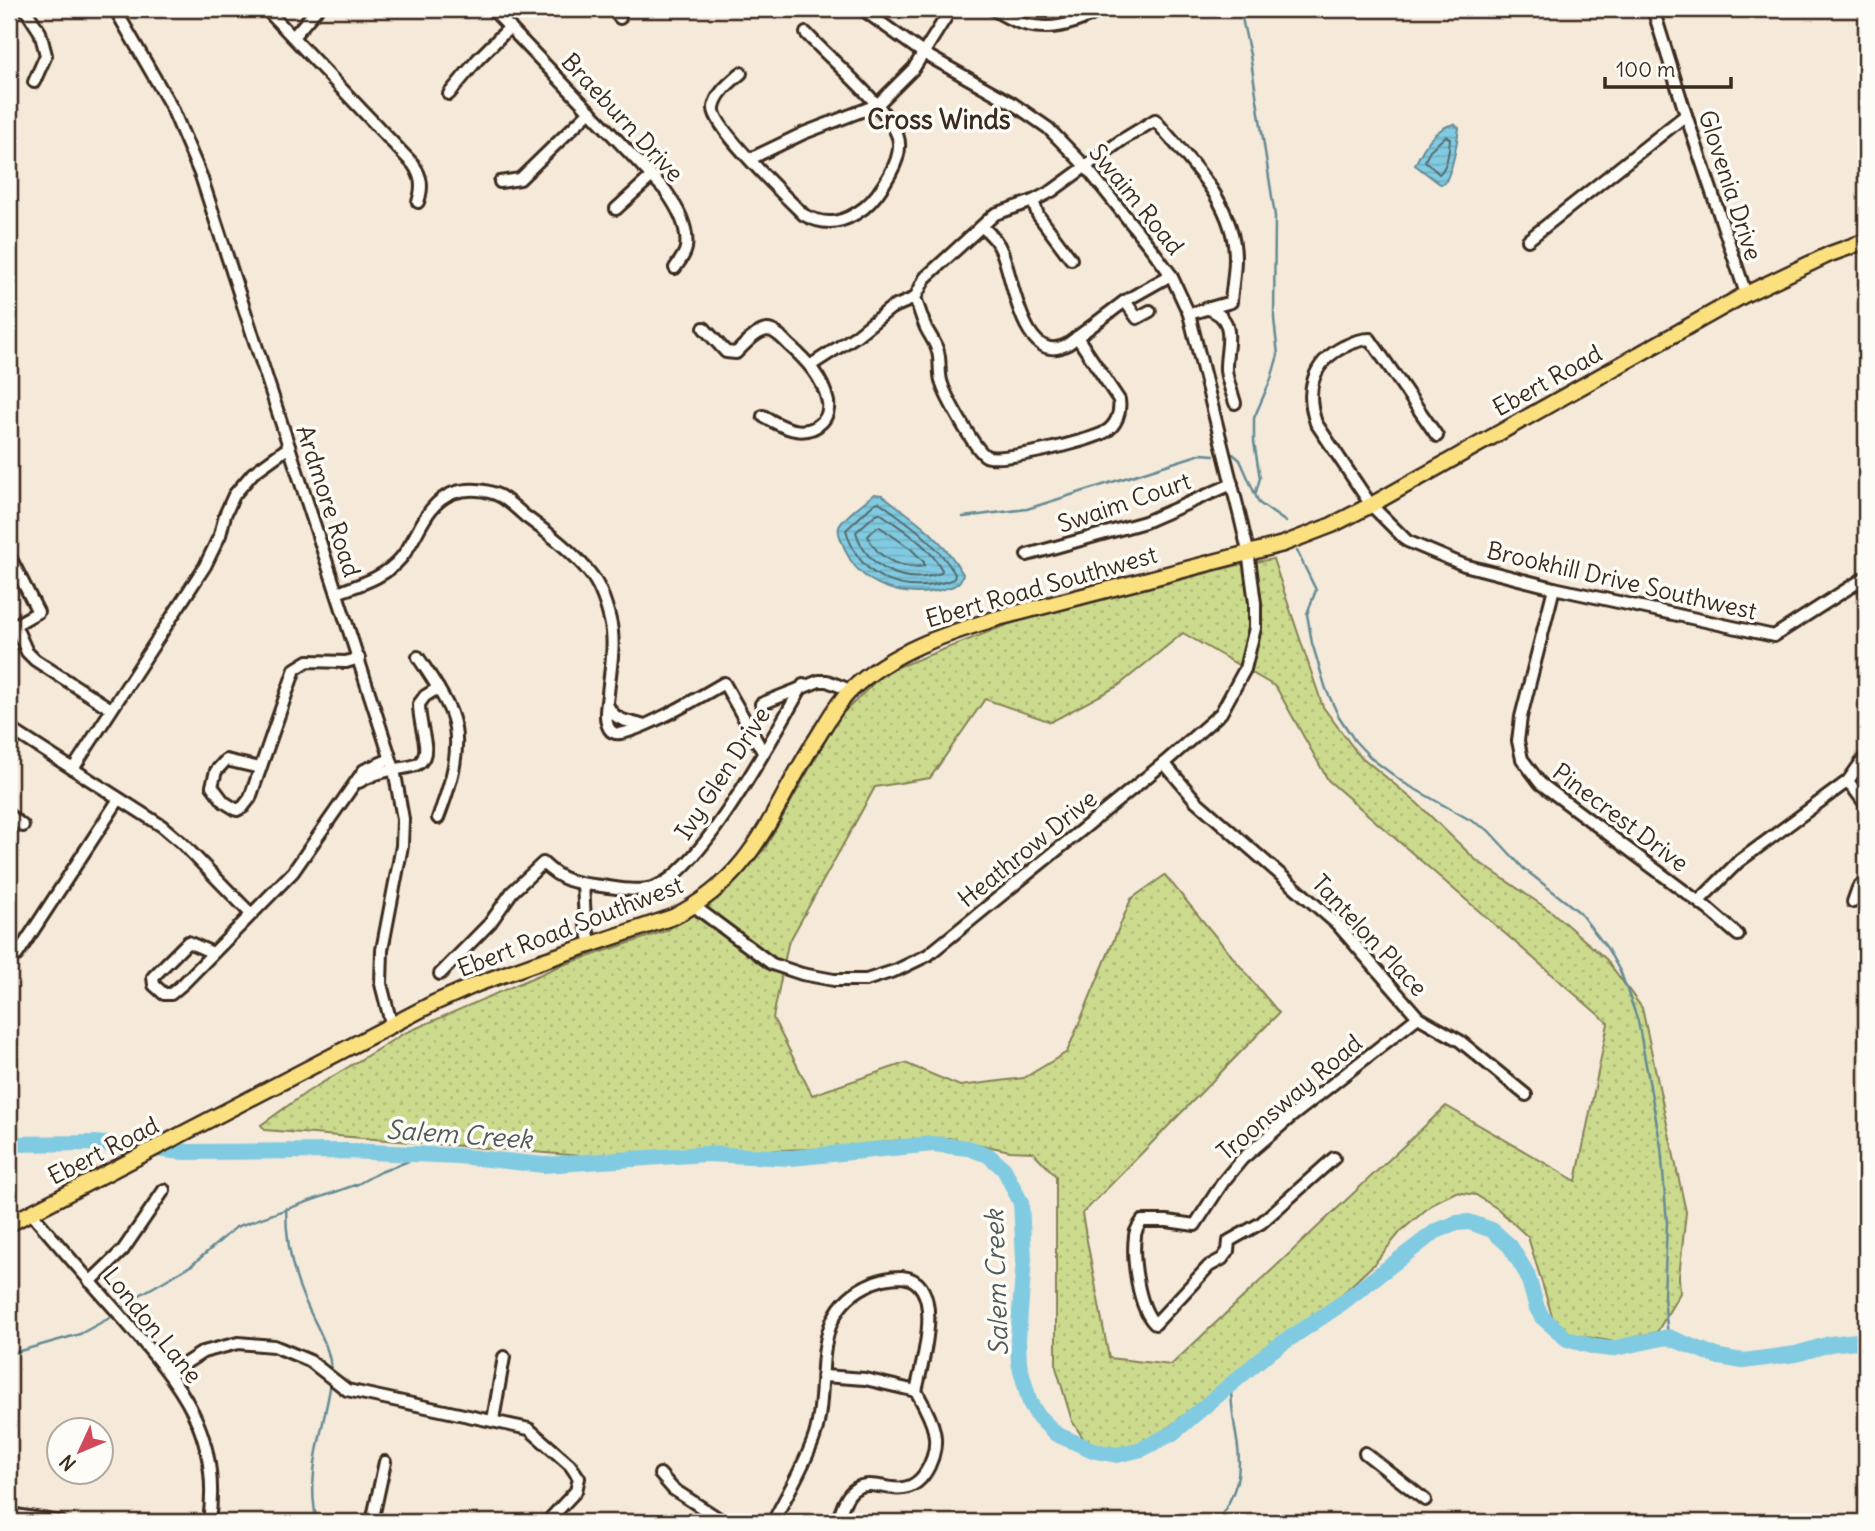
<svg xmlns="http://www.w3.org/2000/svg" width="1875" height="1531" font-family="Delius,sans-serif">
	<defs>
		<pattern id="grass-dots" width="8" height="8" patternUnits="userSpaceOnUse" patternTransform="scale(1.75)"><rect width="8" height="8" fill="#ccda8e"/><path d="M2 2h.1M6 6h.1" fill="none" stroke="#b0bb7a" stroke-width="1.8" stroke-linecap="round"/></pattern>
		<pattern id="water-rules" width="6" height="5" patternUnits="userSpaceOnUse" patternTransform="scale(1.75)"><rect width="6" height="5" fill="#81cbe2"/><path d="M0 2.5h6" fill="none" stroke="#70aec1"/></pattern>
	</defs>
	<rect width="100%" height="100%" fill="#f5e9d9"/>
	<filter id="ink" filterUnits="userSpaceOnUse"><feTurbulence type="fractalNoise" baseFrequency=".0143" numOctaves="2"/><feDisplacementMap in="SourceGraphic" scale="14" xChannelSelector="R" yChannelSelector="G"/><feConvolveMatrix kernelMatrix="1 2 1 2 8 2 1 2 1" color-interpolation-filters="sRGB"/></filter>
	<g filter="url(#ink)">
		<!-- grass -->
		<path fill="url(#grass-dots)" stroke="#848256" stroke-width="2" fill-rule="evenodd" d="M1273,559L1323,707L1358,754L1417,803L1476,860L1552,912L1606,959L1642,1008L1686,1212L1679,1277L1680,1293L1657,1332L1615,1342L1570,1334L1553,1319L1528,1237L1498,1209L1476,1195L1456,1192L1435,1202L1401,1231L1374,1264L1336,1300L1273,1345L1169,1427L1139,1445L1112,1450L1085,1441L1072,1421L1056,1367V1176L1033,1152L1010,1151L949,1138L890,1141L840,1148L582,1156L265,1130L261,1125L307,1092L403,1034L557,967L668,930L764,850L838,718L885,672L1009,624L1242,564ZM1183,633L1276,687L1328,780L1608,1023L1576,1181L1446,1106L1171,1365L1109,1358L1082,1214L1279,1013L1165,875L1131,899L1067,1052L1024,1078L960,1086L905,1063L812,1095L773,1018L788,944L875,787L930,778L985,699L1051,722L1118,686Z"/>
		<!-- water -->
		<g fill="url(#water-rules)" stroke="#658b94" stroke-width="2">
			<path d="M1454,124L1459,128C1456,147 1454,165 1445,183L1440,184L1415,165C1423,148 1434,128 1454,124Z"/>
			<path d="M874,494L882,495C917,521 940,535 963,574C960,585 954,586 944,589C906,600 859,587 844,547C842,541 837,534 839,527C842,518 866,501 874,494Z"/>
		</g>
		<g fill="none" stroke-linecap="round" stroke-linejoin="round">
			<!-- shore -->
			<g stroke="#576a6c" stroke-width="2">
				<path d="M1446,136L1450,139C1449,150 1448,167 1439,174L1425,161L1430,150Z"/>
				<path d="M879,502C909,523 936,542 955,574L954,579C907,597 860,581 846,530L875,503Z"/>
				<path d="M880,513C903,530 928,544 942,570L941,573C906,586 867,569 856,532L876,514Z"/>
				<path d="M877,527H880L911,549L924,562V566C902,570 876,558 868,536Z"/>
			</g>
			<!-- stream -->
			<g stroke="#658b94" stroke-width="2.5">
				<path d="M1240,9L1250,55L1275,216L1274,319L1278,355L1271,379L1254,418V442L1260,478L1256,492"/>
				<path d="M1233,454L1240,460L1259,503L1286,522"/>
				<path d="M963,517L1027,509L1201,454L1214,455"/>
				<path d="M1297,551L1316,590L1307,614L1312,643L1326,689L1338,715L1355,741L1372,759L1404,783L1488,830L1523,868L1579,912L1607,948L1621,973L1638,1021L1661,1147L1667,1223L1664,1297L1668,1337"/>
				<path d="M286,1208C286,1242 292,1274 307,1305C316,1326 331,1348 331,1372"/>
				<path d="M120,1311L138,1296L192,1265L236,1227L358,1184L378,1173L424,1155"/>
				<path d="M9,1354L80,1334L115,1315"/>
				<path d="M317,1522C305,1474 324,1429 331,1382"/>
				<path d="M1217,1522C1257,1465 1230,1443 1231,1384"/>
			</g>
			<!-- river -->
			<path stroke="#81cbe2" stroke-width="16" d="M9,1144L95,1143L183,1152L348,1151L458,1156L544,1165L705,1154L791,1158L933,1144L968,1148L988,1155L1004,1169L1021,1203L1024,1259L1018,1339L1019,1363L1030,1403L1038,1416L1056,1434L1095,1451L1117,1455L1142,1449L1173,1433L1268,1353L1338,1306L1436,1231L1457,1223L1469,1222L1492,1230L1510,1246L1527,1274L1537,1308L1542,1317L1567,1339L1595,1347L1611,1349L1668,1337L1719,1357L1743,1361L1796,1354L1830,1344L1866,1340"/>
			<!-- minor casing -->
			<g stroke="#3b2a1e" stroke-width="16">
				<g id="minor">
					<path d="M25,9L40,32L46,55L34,82"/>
					<path d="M115,9L172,108L201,176L394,769L403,819L402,846L382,950L381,984L392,1027"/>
					<path d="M266,9L413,164C422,177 423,187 418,202"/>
					<path d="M492,9L665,190C677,207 689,227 686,248C685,255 679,262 675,268"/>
					<path d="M612,9L620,18"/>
					<path d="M993,9C1030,35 1065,31 1102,9"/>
					<path d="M1653,9L1686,115L1746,294"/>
					<path d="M293,37L317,9"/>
					<path d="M741,73C731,82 717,92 714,107C711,126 788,199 804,215C827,227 844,223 864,208C875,199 883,187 890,174C895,165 900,154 899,143C898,115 827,57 806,33"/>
					<path d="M449,94L478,59L510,27"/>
					<path d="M750,159L804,133L877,105L914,68L951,9"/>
					<path d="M500,182L520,179L590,111"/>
					<path d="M1033,201L1038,215L1071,259"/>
					<path d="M616,209L652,176"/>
					<path d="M982,227C990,233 998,242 1002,252C1013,277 1023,369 1068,344L1125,301L1171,275"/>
					<path d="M1528,240L1686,115"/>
					<path d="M1125,301L1137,318L1150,311"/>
					<path d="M1206,308C1240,319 1225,346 1226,370C1227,381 1232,392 1235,403"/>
					<path d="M704,328L726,352L736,353C744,345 756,331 767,330C776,330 783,339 789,345C806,360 823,378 828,402C829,409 827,417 822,422C804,440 780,426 763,416"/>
					<path d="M1077,337L1119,400C1121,413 1116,426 1105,432C1090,441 1000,463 986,456C975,450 946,397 942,384C938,374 941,362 938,352C936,343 930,336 926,328C922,319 919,308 915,298L925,278L995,214L1033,201L1052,191L1122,140L1155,120C1188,160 1235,202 1235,258C1235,273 1232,288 1231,302L1189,314"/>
					<path d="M811,365L856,336L891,308L915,298"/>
					<path d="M1437,436L1370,339C1360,339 1352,343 1343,347C1312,363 1305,391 1316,423L1371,505L1407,541L1464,565L1554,588L1774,636L1866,577"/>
					<path d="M9,555L38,612L15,625L27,652L35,660L111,709"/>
					<path d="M1027,555L1145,522L1232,484"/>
					<path d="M1554,588L1521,717L1518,741L1522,759L1540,783L1708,909L1738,935"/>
					<path d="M337,593C361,584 384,578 401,558C419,537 424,504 453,493C468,488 486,489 500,496C509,501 517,509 525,516C548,533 571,550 589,572C600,585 606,603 610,620C616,644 610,670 608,694C607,703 604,717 608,726C609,729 611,732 615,733C629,739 707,693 724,683L763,752"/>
					<path d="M418,657C429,674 443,693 451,713C464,747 450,786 438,818"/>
					<path d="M761,704L819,681H827L850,690"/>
					<path d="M608,706C615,721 627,721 641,725"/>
					<path d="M9,728L162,826L182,843L251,914"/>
					<path d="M1164,763L1196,801L1337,924L1418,1017L1460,1041L1526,1095"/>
					<path d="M260,768L226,760L216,771L212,786L224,802L237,810L243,807L250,798L295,669L308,661L346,662L359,658"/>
					<path d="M73,769L205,566L220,535L225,515L234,495L253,473L289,447"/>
					<path d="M1848,781L1866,805"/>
					<path d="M359,782C369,776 379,772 391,770C407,766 428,770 425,744C423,730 419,718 419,704L425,696L438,688"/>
					<path d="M9,815L23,826"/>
					<path d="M583,884L585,921L591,944"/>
					<path d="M1699,901L1738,862L1848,781L1865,757"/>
					<path d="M1853,902L1858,888L1866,880"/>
					<path d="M694,906L772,964L802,974L834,980H866L897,970L928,955L1164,763L1221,713L1245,669L1255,628V603L1248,551L1240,517L1189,314L1171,275L1154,252L1086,167L1048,128L1012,103L923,53L862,9"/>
					<path d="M213,953L188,942L153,977L154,985L164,994H171L184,983L293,872L364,770L390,759"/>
					<path d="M17,955L119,799"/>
					<path d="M440,974L490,923L512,892L543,863C563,882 575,883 601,886C618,888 638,893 655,887C702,871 776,731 803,685"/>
					<path d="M1334,1158L1261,1223L1229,1241L1228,1251L1222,1259L1209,1266L1155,1324C1138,1308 1132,1258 1135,1236C1135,1230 1139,1226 1142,1221H1167L1195,1225L1223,1182L1242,1159L1292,1116L1418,1017"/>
					<path d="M31,1213C60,1247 90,1281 119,1314C176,1380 222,1428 209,1522"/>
					<path d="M90,1282L123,1250L164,1190"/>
					<path d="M170,1373L203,1352L238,1343L274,1346L310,1361L347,1390L529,1429L570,1465L579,1478L576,1491L547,1522"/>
					<path d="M824,1376L865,1379L916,1391C923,1404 931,1417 934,1431C939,1452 926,1485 903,1488C888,1491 869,1479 855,1489C845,1495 841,1512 837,1522"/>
					<path d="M493,1420L504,1357"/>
					<path d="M1365,1453L1425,1500"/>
					<path d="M660,1474L673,1489L724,1522"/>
					<path d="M9,1514L61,1522"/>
					<path d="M372,1522L385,1462"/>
					<path d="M773,1522C786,1496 807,1461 815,1435C831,1382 807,1316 866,1286C877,1280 889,1277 902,1277C947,1281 922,1364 916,1391"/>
				</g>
			</g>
			<!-- major casing -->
			<g stroke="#3b2a1e" stroke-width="19">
				<path id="major" d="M9,1224L434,1003L477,984L533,964L673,917C757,875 770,811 817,738C827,722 837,703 851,690C892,651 945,634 998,618L1283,544L1332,525L1371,505L1746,294L1830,254L1866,241"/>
			</g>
			<!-- minor -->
			<use href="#minor" stroke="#fdfcf7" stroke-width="10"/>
			<!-- major -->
			<use href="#major" stroke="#fbe080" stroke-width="14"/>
		</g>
	</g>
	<g text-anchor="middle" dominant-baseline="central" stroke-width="7" stroke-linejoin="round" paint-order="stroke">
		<!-- street labels -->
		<g font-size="24" fill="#3b2a1e" stroke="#fdfcf7">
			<text transform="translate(623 117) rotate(47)">Braeburn Drive</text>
			<text transform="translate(1731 185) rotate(72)">Glovenia Drive</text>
			<text transform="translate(1137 199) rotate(51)">Swaim Road</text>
			<text transform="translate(1547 380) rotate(-29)">Ebert Road</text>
			<text transform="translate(329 501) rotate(72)">Ardmore Road</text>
			<text transform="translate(1124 502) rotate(-19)">Swaim Court</text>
			<text transform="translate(1622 580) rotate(13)">Brookhill Drive Southwest</text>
			<text transform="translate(1041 586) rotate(-16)">Ebert Road Southwest</text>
			<text transform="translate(722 773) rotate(-57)">Ivy Glen Drive</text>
			<text transform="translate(1621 817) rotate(37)">Pinecrest Drive</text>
			<text transform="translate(1027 848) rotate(-39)">Heathrow Drive</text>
			<text transform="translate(570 926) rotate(-21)">Ebert Road Southwest</text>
			<text transform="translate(1370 935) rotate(47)">Tantelon Place</text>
			<text transform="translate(1289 1097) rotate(-40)">Troonsway Road</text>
			<text transform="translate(103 1150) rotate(-27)">Ebert Road</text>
			<text transform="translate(153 1325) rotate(51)">London Lane</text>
		</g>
		<!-- neighbourhood labels -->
		<g font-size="26" font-weight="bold" fill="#3b2a1e" stroke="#fdfcf7">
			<text x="939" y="119">Cross Winds</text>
		</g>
		<!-- water labels -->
		<g font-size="26" font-style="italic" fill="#505a59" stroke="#fdfcf7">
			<text transform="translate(459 1134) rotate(4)">Salem Creek</text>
			<text transform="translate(996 1283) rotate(-92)">Salem Creek</text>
		</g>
	</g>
	<!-- margin -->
	<rect width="1875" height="1531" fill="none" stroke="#fdfcf7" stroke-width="35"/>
	<rect x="18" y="18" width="1840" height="1496" fill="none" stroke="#3b2a1e" stroke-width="2.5" filter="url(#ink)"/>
	<!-- north arrow -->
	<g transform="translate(80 1451) rotate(226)"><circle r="33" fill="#fdfcf7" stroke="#afa8a0" stroke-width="2"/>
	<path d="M0-5L12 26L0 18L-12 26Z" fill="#d1495b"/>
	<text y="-10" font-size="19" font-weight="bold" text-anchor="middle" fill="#3b2a1e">N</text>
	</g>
	<!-- scale -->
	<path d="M1605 77v10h126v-10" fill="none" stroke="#3b2a1e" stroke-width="3.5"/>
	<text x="1616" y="77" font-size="21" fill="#3b2a1e" stroke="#fdfcf7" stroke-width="5" paint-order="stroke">100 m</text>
</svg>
